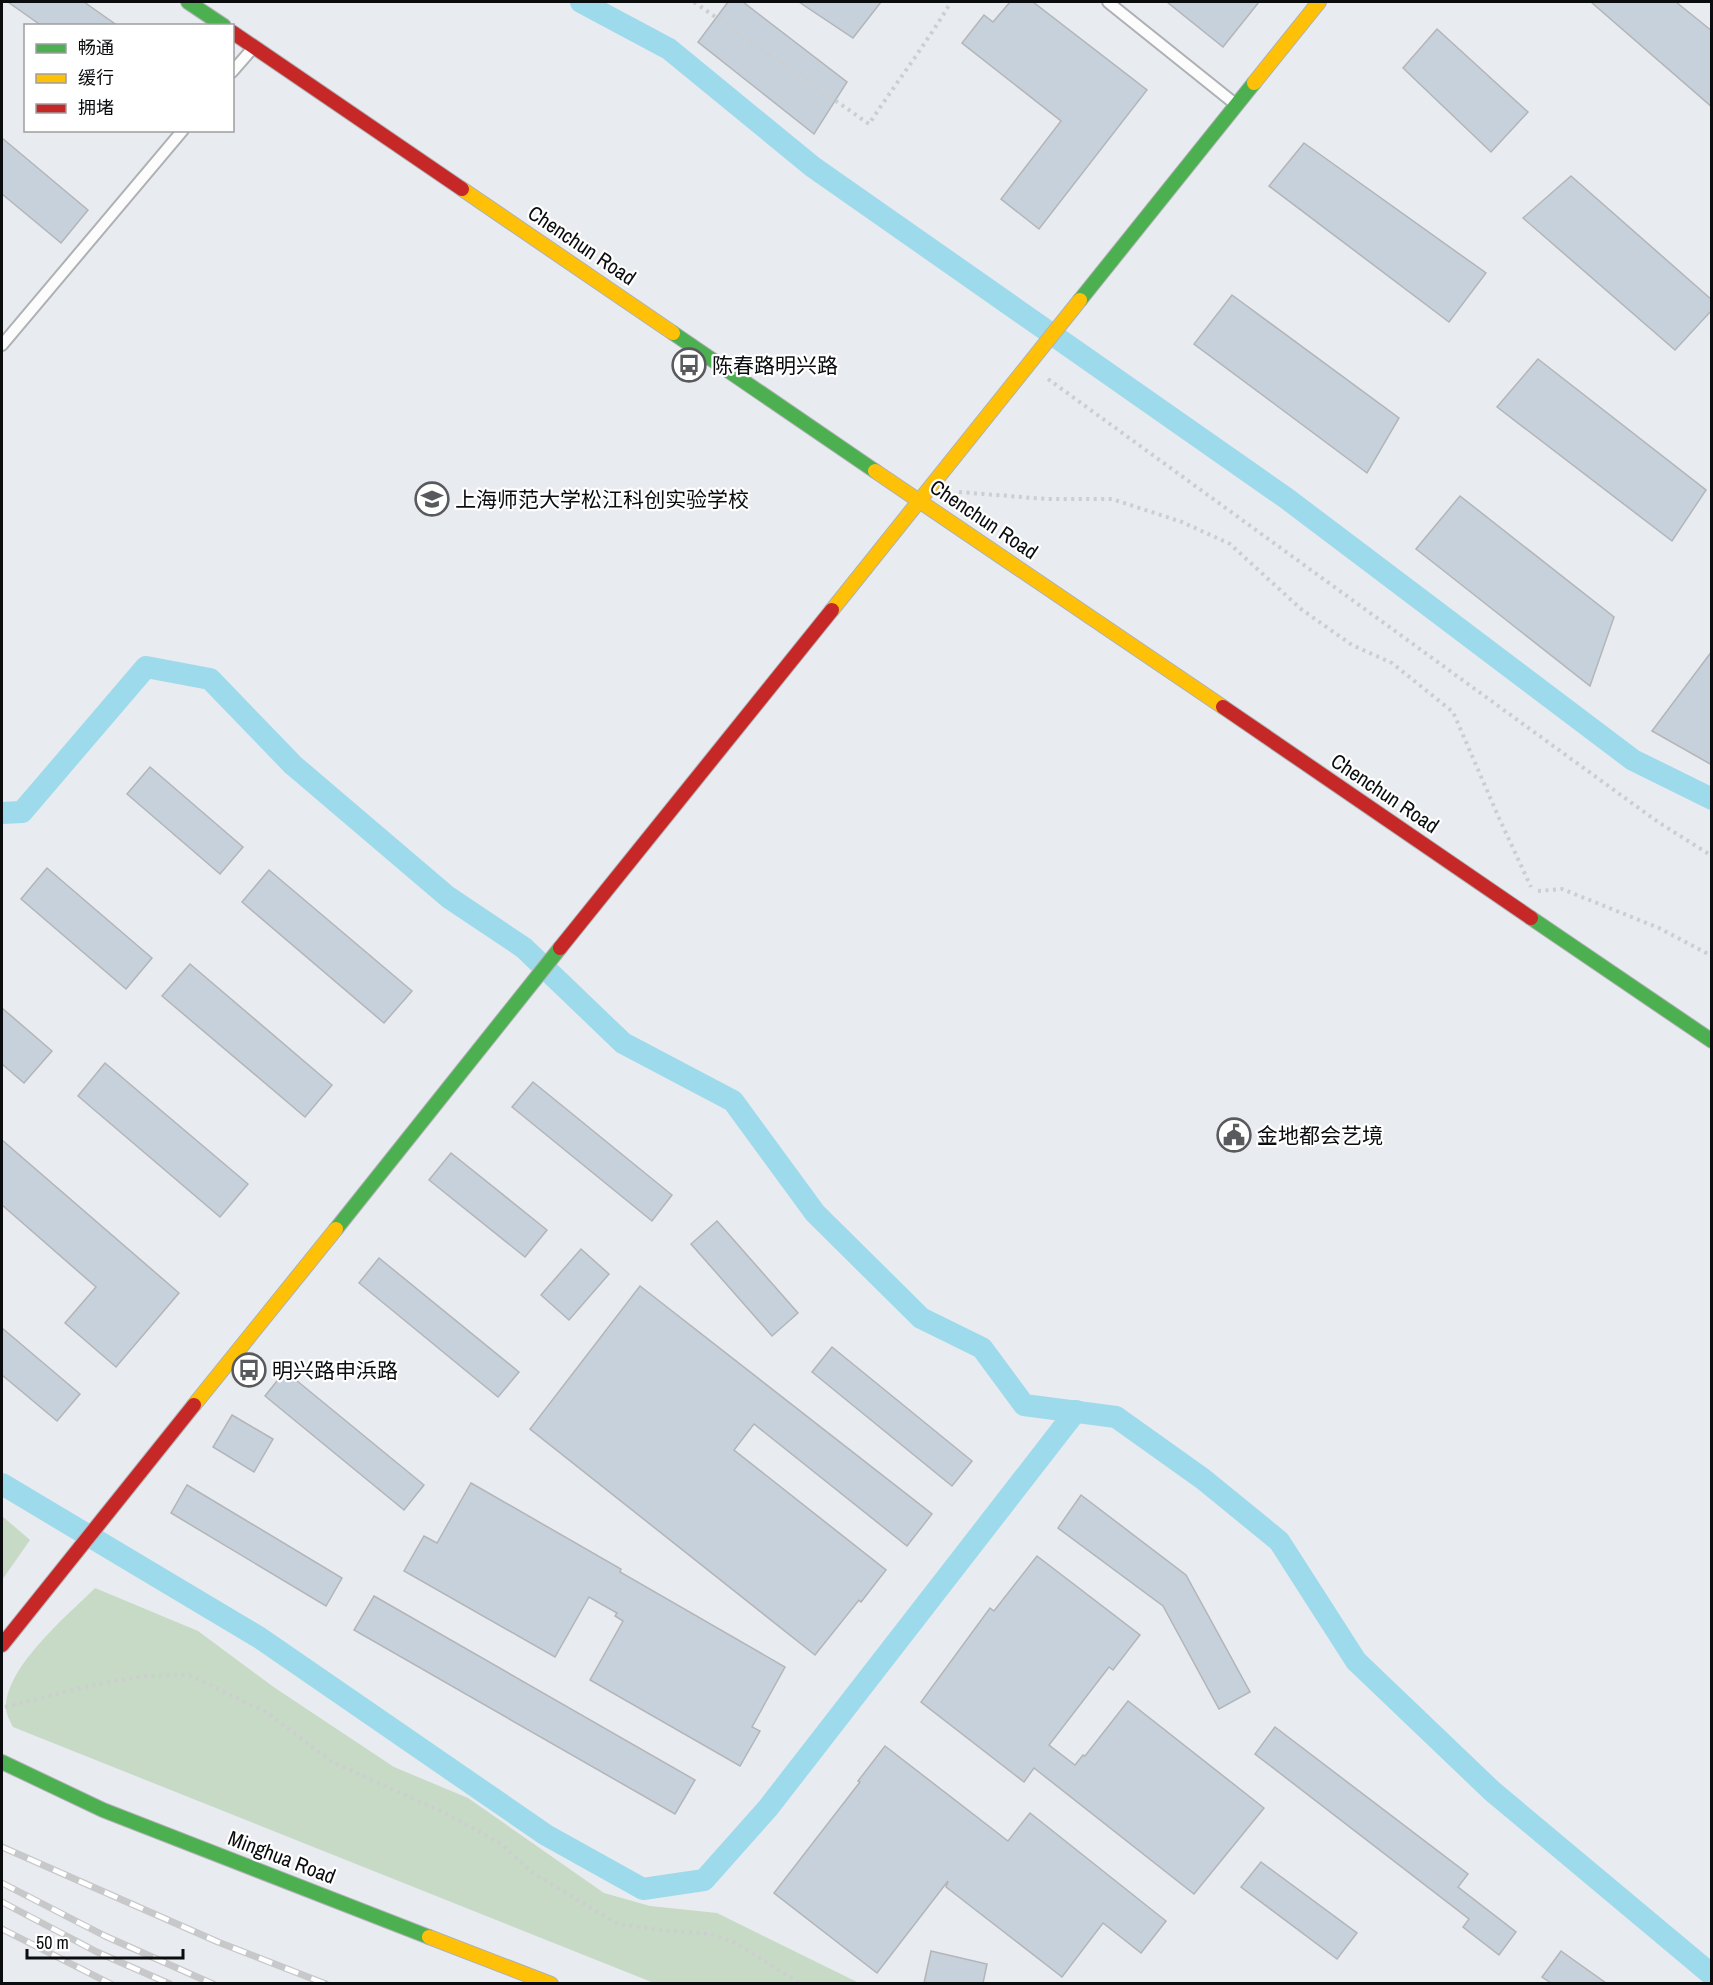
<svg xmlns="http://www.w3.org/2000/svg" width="1713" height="1985" font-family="'Archivo Narrow','Noto Sans SC',sans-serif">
	<rect width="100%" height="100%" fill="#e8ebef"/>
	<!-- green -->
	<g fill="#c6dac6">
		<path d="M2,1516L30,1540L2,1580Z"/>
		<path d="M95,1588L198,1631L275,1688L394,1767L468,1798L604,1893L650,1906L717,1913L859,1983H654L13,1727C10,1721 5,1712 6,1705C9,1664 67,1616 95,1588Z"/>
	</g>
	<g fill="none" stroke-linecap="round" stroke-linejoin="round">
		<!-- canal -->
		<g stroke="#9ddaeb" stroke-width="22">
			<path d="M581,2L669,49L813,167L1286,498L1633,760L1712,799"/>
			<path d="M2,813L22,812L146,667L210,679L293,765L448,897L524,948L623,1043L733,1101L815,1213L921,1318L982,1348L1024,1405L1116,1417L1203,1479L1279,1541L1356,1661L1492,1791L1712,1975"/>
			<path d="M2,1484L260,1638L546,1835L643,1889L704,1880L768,1808L1076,1411"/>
		</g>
	</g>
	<!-- building -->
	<g fill="#c6d1dc" stroke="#b3b5b8" stroke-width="1.5">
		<path d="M8,2H84L118,26H42Z"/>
		<path d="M728,2H743L847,82L814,134L698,42Z"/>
		<path d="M799,2H881L853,38Z"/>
		<path d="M1010,2H1033L1147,90L1039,229L1001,199L1061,121L962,43L984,15L993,22Z"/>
		<path d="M1167,2H1259L1223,47Z"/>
		<path d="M1591,2H1676L1712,31V107Z"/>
		<path d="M1437,29L1528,112L1491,152L1403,68Z"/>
		<path d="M2,138L88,210L61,243L2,194Z"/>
		<path d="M1304,143L1486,273L1449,322L1269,186Z"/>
		<path d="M1571,176L1712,300V310L1675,350L1523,218Z"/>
		<path d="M1232,295L1399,418L1367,473L1194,344Z"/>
		<path d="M1538,359L1706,490L1672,541L1497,407Z"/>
		<path d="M1460,496L1614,617L1590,686L1416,549Z"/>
		<path d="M1712,651V765L1652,731Z"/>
		<path d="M150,767L243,847L220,874L127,794Z"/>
		<path d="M47,868L152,958L126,989L21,899Z"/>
		<path d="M269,870L412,991L384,1023L242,902Z"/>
		<path d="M190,964L332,1085L305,1117L162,996Z"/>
		<path d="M2,1008L52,1051L24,1083L2,1064Z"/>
		<path d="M105,1063L248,1184L220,1217L78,1096Z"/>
		<path d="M533,1082L672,1195L652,1221L512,1107Z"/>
		<path d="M2,1140L179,1293L116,1367L65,1323L96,1287L2,1205Z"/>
		<path d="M451,1153L547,1230L525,1257L429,1180Z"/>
		<path d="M717,1221L798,1313L772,1336L691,1244Z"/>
		<path d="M581,1249L609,1274L569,1320L541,1295Z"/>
		<path d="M379,1258L519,1372L498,1397L359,1283Z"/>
		<path d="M640,1286L932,1514L907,1546L754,1424L734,1450L886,1570L861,1602L859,1600L815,1655L530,1429Z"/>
		<path d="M2,1328L80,1394L57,1421L2,1375Z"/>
		<path d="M832,1347L972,1461L952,1486L812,1372Z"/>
		<path d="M285,1371L424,1485L404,1510L265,1396Z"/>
		<path d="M232,1415L273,1439L254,1472L213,1447Z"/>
		<path d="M471,1483L621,1569L620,1572L785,1667L752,1727L760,1731L740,1766L590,1680L623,1621L615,1616L617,1613L589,1597L555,1657L404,1571L424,1536L437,1543Z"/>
		<path d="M187,1485L342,1578L326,1606L171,1513Z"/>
		<path d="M1081,1495L1186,1575L1250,1692L1219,1709L1163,1606L1058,1528Z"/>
		<path d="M1037,1556L1140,1635L1113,1670L1109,1667L1049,1745L1075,1765L1083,1755L1085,1756L1128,1701L1264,1808L1194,1894L1034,1768L1024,1782L921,1702L990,1608L994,1611Z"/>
		<path d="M374,1596L695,1780L675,1814L354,1630Z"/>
		<path d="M1275,1727L1468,1874L1458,1887L1516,1932L1499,1955L1463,1927L1469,1919L1255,1754Z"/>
		<path d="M885,1746L1008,1841L1030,1813L1166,1921L1141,1953L1103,1923L1062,1977L946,1887L948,1881L877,1973L774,1893L860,1782L858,1781Z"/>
		<path d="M1261,1862L1357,1933L1337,1959L1241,1887Z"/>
		<path d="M931,1951L987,1964L983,1983H924Z"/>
		<path d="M1561,1951L1606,1983H1551L1542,1977Z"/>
	</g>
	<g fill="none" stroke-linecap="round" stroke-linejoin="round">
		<!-- lane casing -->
		<g stroke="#aeb1b4" stroke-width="14">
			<g id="lane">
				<path d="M1108,2L1234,103"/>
				<path d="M232,72L252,49"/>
				<path d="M2,345L183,130"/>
			</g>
		</g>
		<!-- fast casing -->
		<g stroke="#aeb1b4" stroke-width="16">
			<g id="fast">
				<path d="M188,2L224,26"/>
				<path d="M1080,300L1254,83"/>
				<path d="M673,333L875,471"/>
				<path d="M1531,918L1712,1041"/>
				<path d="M336,1229L560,948"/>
				<path d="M2,1762L103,1810L429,1937"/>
			</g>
		</g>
		<!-- slow casing -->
		<g stroke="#aeb1b4" stroke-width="16">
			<g id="slow">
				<path d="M1254,83L1319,2"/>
				<path d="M462,189L673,333"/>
				<path d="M875,471L1223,707"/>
				<path d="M832,610L1080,300"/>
				<path d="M194,1405L336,1229"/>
				<path d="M429,1937L551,1984"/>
			</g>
		</g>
		<!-- jam casing -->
		<g stroke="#aeb1b4" stroke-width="16">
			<g id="jam">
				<path d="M232,32L462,189"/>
				<path d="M1223,707L1531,918"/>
				<path d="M560,948L832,610"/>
				<path d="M2,1645L194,1405"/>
			</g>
		</g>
		<!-- path -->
		<g stroke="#cdced0" stroke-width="4" stroke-dasharray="3 4.5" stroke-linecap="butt">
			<path d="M694,2L869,124C896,83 926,44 951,2"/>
			<path d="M1048,379L1658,822L1712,856"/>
			<path d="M959,492L1046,499H1112L1182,522L1230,544L1301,609L1352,645L1392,663L1453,712L1499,818L1531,887"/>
			<path d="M1538,891L1562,889L1659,928L1712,956"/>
			<path d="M5,1707L97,1684L145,1676L189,1675L266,1712L332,1762L443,1812L500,1843L533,1873L618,1924L661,1930L711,1934L736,1943L801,1984"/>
		</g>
		<!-- lane -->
		<use href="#lane" stroke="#fcfcfd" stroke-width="10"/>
		<!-- fast -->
		<use href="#fast" stroke="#4caf50" stroke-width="14"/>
		<!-- slow -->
		<use href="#slow" stroke="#ffc107" stroke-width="14"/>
		<!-- jam -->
		<use href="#jam" stroke="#c62828" stroke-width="14"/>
		<!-- rail casing -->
		<g stroke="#c7c8c9" stroke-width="7">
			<g id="rail">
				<path d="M2,1847L218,1942L326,1984"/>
				<path d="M2,1883L105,1936L213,1984"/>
				<path d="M2,1902L97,1952L170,1984"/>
				<path d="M2,1929L111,1984"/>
			</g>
		</g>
		<!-- rail -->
		<use href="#rail" stroke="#fff" stroke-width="4.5" stroke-dasharray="14" stroke-linecap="butt"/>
	</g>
	<!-- icons -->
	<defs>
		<g id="bus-ring" transform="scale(1.725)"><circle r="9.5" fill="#fff" stroke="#585a5d" stroke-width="1.5"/><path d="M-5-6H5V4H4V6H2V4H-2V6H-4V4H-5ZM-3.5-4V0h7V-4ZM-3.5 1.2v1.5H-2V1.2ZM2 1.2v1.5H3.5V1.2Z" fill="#585a5d"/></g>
		<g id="school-ring" transform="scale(1.725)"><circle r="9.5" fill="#fff" stroke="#585a5d" stroke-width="1.5"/><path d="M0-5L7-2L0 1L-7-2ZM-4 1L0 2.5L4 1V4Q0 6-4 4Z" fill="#585a5d"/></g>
		<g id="civic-ring" transform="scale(1.725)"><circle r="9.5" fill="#fff" stroke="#585a5d" stroke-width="1.5"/><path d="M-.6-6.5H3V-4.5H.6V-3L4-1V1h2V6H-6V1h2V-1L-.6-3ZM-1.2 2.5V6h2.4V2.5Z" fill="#585a5d"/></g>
	</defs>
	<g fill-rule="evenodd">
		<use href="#bus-ring" x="689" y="365"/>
		<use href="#school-ring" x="432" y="499"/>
		<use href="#civic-ring" x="1234" y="1135"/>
		<use href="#bus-ring" x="249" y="1370"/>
	</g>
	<g text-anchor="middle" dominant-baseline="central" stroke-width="4.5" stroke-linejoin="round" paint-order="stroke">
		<!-- street labels -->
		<g font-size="21" fill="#0a0c0e" stroke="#fff">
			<text transform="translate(582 245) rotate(34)">Chenchun Road</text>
			<text transform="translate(984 519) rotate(34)">Chenchun Road</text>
			<text transform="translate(1385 793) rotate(34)">Chenchun Road</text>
			<text transform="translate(282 1857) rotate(21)">Minghua Road</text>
		</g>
		<!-- poi labels -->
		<g font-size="21" fill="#0a0c0e" stroke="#fff" text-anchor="start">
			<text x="712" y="365">陈春路明兴路</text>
			<text x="455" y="499">上海师范大学松江科创实验学校</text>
			<text x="1257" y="1135">金地都会艺境</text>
			<text x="272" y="1370">明兴路申浜路</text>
		</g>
	</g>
	<!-- border -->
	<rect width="1713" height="1985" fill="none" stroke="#0a0c0e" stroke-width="6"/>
	<!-- legend -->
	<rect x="24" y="24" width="210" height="108" fill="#ffffff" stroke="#9d9e9f" stroke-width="1.5"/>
	<rect x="36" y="44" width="30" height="9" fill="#4caf50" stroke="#9d9e9f" stroke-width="1.5"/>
	<text x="78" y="54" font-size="18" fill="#0a0c0e">畅通</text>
	<rect x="36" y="74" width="30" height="9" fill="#ffc107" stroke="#9d9e9f" stroke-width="1.5"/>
	<text x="78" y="84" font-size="18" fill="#0a0c0e">缓行</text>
	<rect x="36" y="104" width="30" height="9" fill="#c62828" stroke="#9d9e9f" stroke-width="1.5"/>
	<text x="78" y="114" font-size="18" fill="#0a0c0e">拥堵</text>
	<!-- scale -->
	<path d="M27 1949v9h156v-9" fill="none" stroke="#0a0c0e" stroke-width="3"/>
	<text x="36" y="1949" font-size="18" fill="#0a0c0e" stroke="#ffffff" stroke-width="4.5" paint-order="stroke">50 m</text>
</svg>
